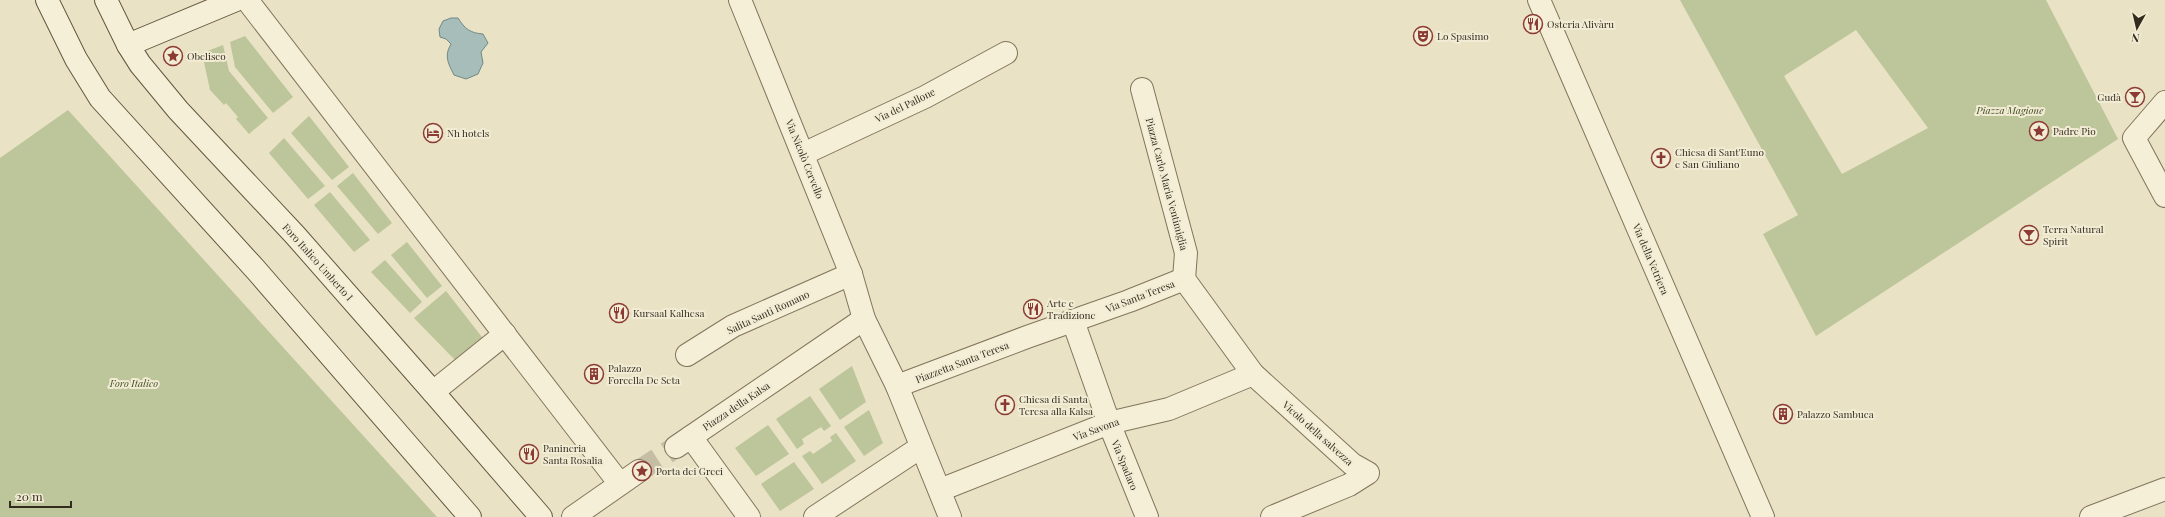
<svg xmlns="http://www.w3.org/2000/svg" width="2165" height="517" font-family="'Playfair Display',serif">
	<rect width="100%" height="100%" fill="#e9e2c5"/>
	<!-- green -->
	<g fill="#bdc69a" fill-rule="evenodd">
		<path d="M1680,0H2046L2118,139L1816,336L1763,234L1798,215ZM1856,30L1928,128L1842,174L1784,76Z"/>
		<path d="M245,36L293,97L273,113L235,67L230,42Z"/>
		<path d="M223,45L229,71L268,118L249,134L236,119L238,117L226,103L224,105L210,90L202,53Z"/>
		<path d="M68,110L437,517H0V158Z"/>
		<path d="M309,116L349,167L332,180L291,133Z"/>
		<path d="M284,138L325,186L308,199L269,153Z"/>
		<path d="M353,173L392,223L378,234L337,186Z"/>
		<path d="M330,192L370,240L354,252L314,205Z"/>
		<path d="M407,242L442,286L427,298L391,255Z"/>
		<path d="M385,260L422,302L410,313L371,272Z"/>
		<path d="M446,291L485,341L456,361L414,318Z"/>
		<path d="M852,366L866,402L840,420L819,389Z"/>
		<path d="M810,396L831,426L824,431L821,427L802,439L804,444L797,449L776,419Z"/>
		<path d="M869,410L883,443L864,456L844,427Z"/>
		<path d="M768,425L789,454L756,476L735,448Z"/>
		<path d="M836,433L856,461L822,484L802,456L810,451L813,454L832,441L830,437Z"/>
		<path d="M794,462L814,489L780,511L761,484Z"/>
	</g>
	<!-- water -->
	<path fill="#a6bdb9" stroke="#6e8a86" d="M451,18H458C465,29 470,33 483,34L488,43L481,52L483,63L478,74L466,79L454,75C448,63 444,56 451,44L446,39L440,37L439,29L443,21Z"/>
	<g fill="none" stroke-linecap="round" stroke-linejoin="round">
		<!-- street-tunnel -->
		<path stroke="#c5bda4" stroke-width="22" stroke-dasharray="22 11" stroke-linecap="butt" d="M639,471L676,447"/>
		<!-- street casing -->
		<g stroke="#83745d" stroke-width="24">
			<g id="street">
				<path d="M247,0L620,484"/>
				<path d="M740,0L851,274L864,319L897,386L950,517"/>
				<path d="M1539,0L1763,517"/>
				<path d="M1142,89L1186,253L1184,279"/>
				<path d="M2165,102L2134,138L2165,196"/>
				<path d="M803,154L925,97L1006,53"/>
				<path d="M1184,279L1253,374L1352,464L1368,473L1349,485L1272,517"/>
				<path d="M1073,321L1109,423L1147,517"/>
				<path d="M687,355L733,326L851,274"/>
				<path d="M897,386L1027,337L1129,301L1184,279"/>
				<path d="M433,392L505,334"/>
				<path d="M691,437L749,517"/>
				<path d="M676,447L864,319"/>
				<path d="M940,490L1109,423L1169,409L1253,374"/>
				<path d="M573,517L639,471"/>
				<path d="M815,517L921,447"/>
				<path d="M2091,517L2165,489"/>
			</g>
		</g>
		<!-- secondary casing -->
		<g stroke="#645640" stroke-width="24">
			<g id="secondary">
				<path d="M47,0L76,59L100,98L256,270L470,517"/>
				<path d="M106,0L128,45L140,64L178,110L295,235L433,392L541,517"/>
				<path d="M128,45L236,0"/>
			</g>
		</g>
		<!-- street -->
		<use href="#street" stroke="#f5efd8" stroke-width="22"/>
		<!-- secondary -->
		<use href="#secondary" stroke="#f5efd8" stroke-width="22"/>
	</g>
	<!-- icons -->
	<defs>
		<g id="restaurant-ring" transform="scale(1)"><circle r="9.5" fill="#f2ecd4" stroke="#8b3b33" stroke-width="1.5"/><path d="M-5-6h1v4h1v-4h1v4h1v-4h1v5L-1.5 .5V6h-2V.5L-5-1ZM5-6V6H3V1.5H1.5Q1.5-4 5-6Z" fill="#8b3b33"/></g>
		<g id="theatre-ring" transform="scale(1)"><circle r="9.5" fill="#f2ecd4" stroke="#8b3b33" stroke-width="1.5"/><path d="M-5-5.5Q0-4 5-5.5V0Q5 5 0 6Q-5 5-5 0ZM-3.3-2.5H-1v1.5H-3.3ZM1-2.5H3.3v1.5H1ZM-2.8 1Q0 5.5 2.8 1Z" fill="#8b3b33"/></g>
		<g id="sight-ring" transform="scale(1)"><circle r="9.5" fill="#f2ecd4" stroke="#8b3b33" stroke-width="1.5"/><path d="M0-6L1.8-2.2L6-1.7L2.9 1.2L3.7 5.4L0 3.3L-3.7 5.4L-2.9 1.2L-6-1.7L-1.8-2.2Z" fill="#8b3b33"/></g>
		<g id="bar-ring" transform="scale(1)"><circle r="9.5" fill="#f2ecd4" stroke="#8b3b33" stroke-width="1.5"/><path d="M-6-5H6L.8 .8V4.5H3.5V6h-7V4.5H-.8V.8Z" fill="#8b3b33"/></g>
		<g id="hotel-ring" transform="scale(1)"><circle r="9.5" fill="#f2ecd4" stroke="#8b3b33" stroke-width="1.5"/><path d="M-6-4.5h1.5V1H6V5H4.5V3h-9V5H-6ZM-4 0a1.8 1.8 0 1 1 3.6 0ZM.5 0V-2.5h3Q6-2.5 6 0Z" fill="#8b3b33"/></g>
		<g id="church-ring" transform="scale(1)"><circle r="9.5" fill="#f2ecd4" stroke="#8b3b33" stroke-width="1.5"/><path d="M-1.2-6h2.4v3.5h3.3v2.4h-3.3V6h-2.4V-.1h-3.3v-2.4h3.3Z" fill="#8b3b33"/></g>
		<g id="building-ring" transform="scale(1)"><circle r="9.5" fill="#f2ecd4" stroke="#8b3b33" stroke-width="1.5"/><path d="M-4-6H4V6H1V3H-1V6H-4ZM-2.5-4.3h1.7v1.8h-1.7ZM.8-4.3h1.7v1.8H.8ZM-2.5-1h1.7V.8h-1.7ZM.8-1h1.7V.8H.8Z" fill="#8b3b33"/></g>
	</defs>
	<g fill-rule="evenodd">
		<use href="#restaurant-ring" x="1533" y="24"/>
		<use href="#theatre-ring" x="1423" y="36"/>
		<use href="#sight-ring" x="173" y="56"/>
		<use href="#bar-ring" x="2135" y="97"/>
		<use href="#sight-ring" x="2039" y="131"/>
		<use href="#hotel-ring" x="433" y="133"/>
		<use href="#church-ring" x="1661" y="158"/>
		<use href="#bar-ring" x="2029" y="235"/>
		<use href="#restaurant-ring" x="1033" y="309"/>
		<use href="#restaurant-ring" x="619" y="313"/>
		<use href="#building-ring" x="594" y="374"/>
		<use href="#church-ring" x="1005" y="405"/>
		<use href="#building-ring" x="1783" y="414"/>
		<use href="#restaurant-ring" x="529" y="454"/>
		<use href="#sight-ring" x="642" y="471"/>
	</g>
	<g text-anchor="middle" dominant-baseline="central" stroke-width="4" stroke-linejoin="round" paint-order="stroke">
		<!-- poi labels -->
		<g font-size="10" fill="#342b1f" stroke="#f2ecd4" text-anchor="start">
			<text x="1547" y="24">Osteria Alivàru</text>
			<text x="1437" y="36">Lo Spasimo</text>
			<text x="187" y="56">Obelisco</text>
			<text x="2121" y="97" text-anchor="end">Gudà</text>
			<text x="2053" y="131">Padre Pio</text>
			<text x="447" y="133">Nh hotels</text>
			<text x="1675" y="152">Chiesa di Sant'Euno<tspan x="1675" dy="12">e San Giuliano</tspan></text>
			<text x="2043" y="229">Terra Natural<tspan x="2043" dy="12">Spirit</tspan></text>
			<text x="1047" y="303">Arte e<tspan x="1047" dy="12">Tradizione</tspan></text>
			<text x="633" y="313">Kursaal Kalhesa</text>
			<text x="608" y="368">Palazzo<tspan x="608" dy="12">Forcella De Seta</tspan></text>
			<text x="1019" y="399">Chiesa di Santa<tspan x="1019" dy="12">Teresa alla Kalsa</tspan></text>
			<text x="1797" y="414">Palazzo Sambuca</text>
			<text x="543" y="448">Panineria<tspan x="543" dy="12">Santa Rosalia</tspan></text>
			<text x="656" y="471">Porta dei Greci</text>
		</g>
		<!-- street labels -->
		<g font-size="10" fill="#342b1f" stroke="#f2ecd4">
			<text transform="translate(905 105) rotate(-26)">Via del Pallone</text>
			<text transform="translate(805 159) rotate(68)">Via Nicolò Cervello</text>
			<text transform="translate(1167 184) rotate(75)">Piazza Carlo Maria Ventimiglia</text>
			<text transform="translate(1651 259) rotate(67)">Via della Vetriera</text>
			<text transform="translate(318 262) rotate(48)">Foro Italico Umberto I</text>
			<text transform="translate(1140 296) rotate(-21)">Via Santa Teresa</text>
			<text transform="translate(768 312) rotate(-25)">Salita Santi Romano</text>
			<text transform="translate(962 362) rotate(-21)">Piazzetta Santa Teresa</text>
			<text transform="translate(736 406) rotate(-34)">Piazza della Kalsa</text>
			<text transform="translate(1096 429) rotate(-20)">Via Savona</text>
			<text transform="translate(1318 433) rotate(42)">Vicolo della salvezza</text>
			<text transform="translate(1125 465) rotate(68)">Via Spadaro</text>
		</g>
		<!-- park labels -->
		<g font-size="10" font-style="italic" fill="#414f28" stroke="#f2ecd4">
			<text x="2010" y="110">Piazza Magione</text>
			<text x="134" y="383">Foro Italico</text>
		</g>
	</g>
	<!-- north arrow -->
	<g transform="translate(2137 28) rotate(188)" stroke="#f2ecd4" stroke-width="3" paint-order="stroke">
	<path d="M0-3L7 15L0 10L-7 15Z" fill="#342b1f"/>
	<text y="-6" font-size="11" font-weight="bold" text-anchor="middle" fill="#342b1f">N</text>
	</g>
	<!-- scale -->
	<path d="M10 501v6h61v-6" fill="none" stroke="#342b1f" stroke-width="2"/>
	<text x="16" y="501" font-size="12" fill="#342b1f" stroke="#f2ecd4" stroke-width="3" paint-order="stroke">20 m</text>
</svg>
